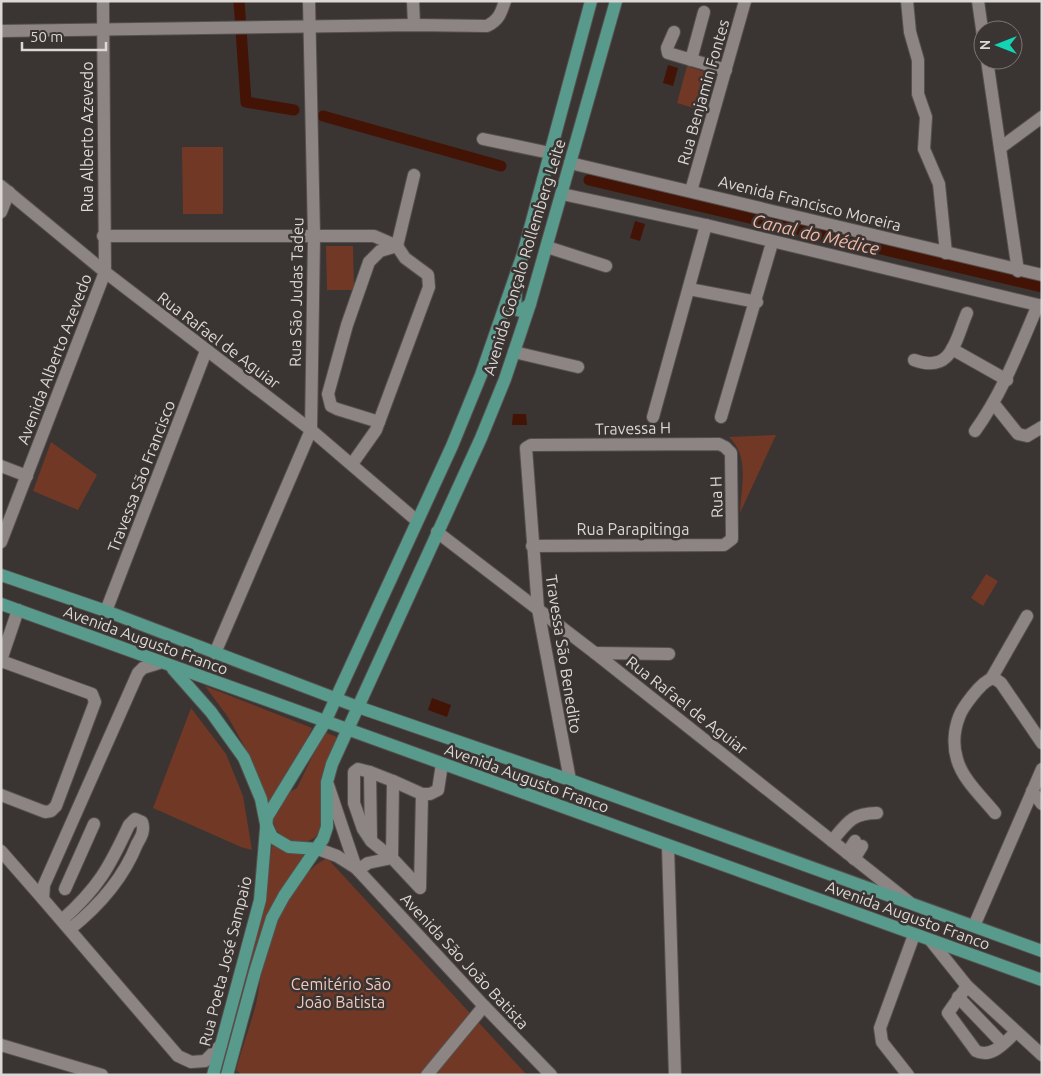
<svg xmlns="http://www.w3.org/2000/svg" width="1043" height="1076" font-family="Ubuntu,sans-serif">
	<rect width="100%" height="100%" fill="#3a3432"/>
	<!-- green -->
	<g fill="#723826">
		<path d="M687,66L708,73L697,109L677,103Z"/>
		<path d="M182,147H223V214H183Z"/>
		<path d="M326,246H353L354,290H327Z"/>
		<path d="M776,435L740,513C741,486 750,457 729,437Z"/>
		<path d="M51,442L97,475L78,510L33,491Z"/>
		<path d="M986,574L998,581L983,606L971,598Z"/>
		<path d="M205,686L312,728C299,755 287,780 267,804L253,762L228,717Z"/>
		<path d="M191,708L226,754L243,796L252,850L241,847L153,808Z"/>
		<path d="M324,732L337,737C331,752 323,766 321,782C317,809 335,849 288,841L277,831L272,819L288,793L297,788Z"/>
		<path d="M272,845L287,852L309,853L266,917L222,1075H218L265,907Z"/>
		<path d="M327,858L527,1075H242L236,1070C242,1048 250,1026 256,1004C259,991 260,976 263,963C270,931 296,872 327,858Z"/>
	</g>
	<!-- water -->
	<g fill="#431406">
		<path d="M668,65L678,68L673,86L663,83Z"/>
		<path d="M635,221L645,224L640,241L630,238Z"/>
		<path d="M513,414H526L527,425H512Z"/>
		<path d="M432,698L451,705L447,717L428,710Z"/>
	</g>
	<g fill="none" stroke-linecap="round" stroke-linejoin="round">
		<!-- canal -->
		<g stroke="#431406" stroke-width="11">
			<path d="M239,1L246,102L294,110"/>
			<path d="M323,116L501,166"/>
			<path d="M589,180L1042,287"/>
		</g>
		<!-- minor casing -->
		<g stroke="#55504e" stroke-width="14">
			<g id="minor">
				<path d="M413,1L414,25"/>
				<path d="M907,1L910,32L918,60V94L926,117L924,149L939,184L946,253"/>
				<path d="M978,1L983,36"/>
				<path d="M1,31L414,25L487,26C499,20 501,13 505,1"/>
				<path d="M674,32L667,48L668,53L726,70"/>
				<path d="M691,60L704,12"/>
				<path d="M987,60L1018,271"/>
				<path d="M483,139L550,153"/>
				<path d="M1000,148L1042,117"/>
				<path d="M570,163L1042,275"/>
				<path d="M1,186L105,272L311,430L416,520"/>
				<path d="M691,191L745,1"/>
				<path d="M562,194L706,225L1042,306"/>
				<path d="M1,212L9,192"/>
				<path d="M103,236H374L397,246L405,258L428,275L429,287L376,430L352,464"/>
				<path d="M547,247L606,266"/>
				<path d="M689,289L757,302"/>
				<path d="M952,349L1007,380"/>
				<path d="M514,352L578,367"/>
				<path d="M914,360C952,374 955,341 967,313"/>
				<path d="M994,404L1018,434L1027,436L1042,427"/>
				<path d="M653,417L706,225"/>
				<path d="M721,417L772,243"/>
				<path d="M379,422L337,409L331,406L328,394L347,325L369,262L380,251L397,246L414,175"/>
				<path d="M975,431C1003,392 1019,349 1038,305"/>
				<path d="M1,466L27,476"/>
				<path d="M437,532L595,653L909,902"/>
				<path d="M1,542L105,272L103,1"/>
				<path d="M532,546L724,545L732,539L731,453L725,447L719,444L531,445L526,448L538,609L570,780"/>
				<path d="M106,611L206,351"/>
				<path d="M215,653L311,430L314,236L309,1"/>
				<path d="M595,653L669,654"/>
				<path d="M1,660L18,610"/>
				<path d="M1,661L92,694L95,702L56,806L51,811L45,812L1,795"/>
				<path d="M159,663L143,668L138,673L44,885L43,899L178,1056L191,1062L205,1061L221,1045"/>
				<path d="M991,679L1027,616"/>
				<path d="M370,772L358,769L354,772V803L363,829L371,841L392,858L420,888L422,794H430L438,790L442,764"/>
				<path d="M328,785L356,868"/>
				<path d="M1032,791L1042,804"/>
				<path d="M995,813C983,798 962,779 957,759C953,746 954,730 959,717C962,708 981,682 991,679C995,678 998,681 1001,683L1042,743"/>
				<path d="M371,840L370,772L393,781"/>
				<path d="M832,841C847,823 852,813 877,813"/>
				<path d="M668,847L675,1075"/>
				<path d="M318,849L337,856L356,868L484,1006L551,1075"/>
				<path d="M1,851L43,899"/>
				<path d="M847,853L855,841"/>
				<path d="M392,858L393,781L422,794"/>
				<path d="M854,859L862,846"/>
				<path d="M358,870L368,863L392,858"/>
				<path d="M65,889L94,824"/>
				<path d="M62,920C98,888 109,868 129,825L135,819L142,822C145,831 141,837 137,844C123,879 99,906 70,929"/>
				<path d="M974,926L1042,769"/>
				<path d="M931,941L967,986L1042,1055"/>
				<path d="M967,986L948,1013L976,1051C992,1059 1005,1042 1016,1032"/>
				<path d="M958,997L1003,1044"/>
				<path d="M1,1045L102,1075"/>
				<path d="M427,1075L484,1006"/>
				<path d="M908,1075L882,1042L880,1028L914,935"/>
			</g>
		</g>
		<!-- major casing -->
		<g stroke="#55504e" stroke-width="14">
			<g id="major">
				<path d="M516,290L515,309L521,311L530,304"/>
				<path d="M1,575L106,611L358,707L570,780L1042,951"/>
				<path d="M1,604L1042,980"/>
				<path d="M173,669L211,712L244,758L261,799L266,824L272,837L289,847L318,849"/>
				<path d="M213,1075L260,900L267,817L325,722L452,446L481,375L523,254L591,1"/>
				<path d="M227,1075L255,972L272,918L284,896L323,839L327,827V782L332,764L481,438L505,379L530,304L616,1"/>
			</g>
		</g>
		<!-- minor -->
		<use href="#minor" stroke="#8d8583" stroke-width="12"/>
		<!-- major -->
		<use href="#major" stroke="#589a8b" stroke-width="12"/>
	</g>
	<g text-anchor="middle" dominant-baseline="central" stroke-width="5" stroke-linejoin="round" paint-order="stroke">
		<!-- street labels -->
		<g font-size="16" fill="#dcd8d6" stroke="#3a3432">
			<text transform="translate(703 92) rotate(-74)">Rua Benjamin Fontes</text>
			<text transform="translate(87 137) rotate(-90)">Rua Alberto Azevedo</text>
			<text transform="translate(810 203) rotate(14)">Avenida Francisco Moreira</text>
			<text transform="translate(524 257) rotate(-73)">Avenida Gonçalo Rollemberg Leite</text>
			<text transform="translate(296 292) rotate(-89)">Rua São Judas Tadeu</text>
			<text transform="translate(219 340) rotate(37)">Rua Rafael de Aguiar</text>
			<text transform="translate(54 359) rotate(-69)">Avenida Alberto Azevedo</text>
			<text transform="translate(633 428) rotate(-1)">Travessa H</text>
			<text transform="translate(141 476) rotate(-69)">Travessa São Francisco</text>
			<text transform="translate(716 497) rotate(-92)">Rua H</text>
			<text x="633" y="529">Rua Parapitinga</text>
			<text transform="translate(146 640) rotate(20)">Avenida Augusto Franco</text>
			<text transform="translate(564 654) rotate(81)">Travessa São Benedito</text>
			<text transform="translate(687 705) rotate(38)">Rua Rafael de Aguiar</text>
			<text transform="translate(527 778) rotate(20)">Avenida Augusto Franco</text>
			<text transform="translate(908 915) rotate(20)">Avenida Augusto Franco</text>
			<text transform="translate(225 961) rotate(-76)">Rua Poeta José Sampaio</text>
			<text transform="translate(465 961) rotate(47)">Avenida São João Batista</text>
		</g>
		<!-- park labels -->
		<g font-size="16" fill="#f2c9bc" stroke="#3a3432">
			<text x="341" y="984">Cemitério São<tspan x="341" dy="18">João Batista</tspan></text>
		</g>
		<!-- water labels -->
		<g font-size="18" font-style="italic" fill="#f4b7a5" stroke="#3a3432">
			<text transform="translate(816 234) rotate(13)">Canal do Médice</text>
		</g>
	</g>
	<!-- border -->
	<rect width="1043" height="1076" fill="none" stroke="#dcd8d6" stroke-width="5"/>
	<!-- north arrow -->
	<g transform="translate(998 45) rotate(270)"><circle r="24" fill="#3a3432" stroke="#7b7674"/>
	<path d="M0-4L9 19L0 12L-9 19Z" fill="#13d5b4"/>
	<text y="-8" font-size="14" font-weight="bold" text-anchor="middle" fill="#dcd8d6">N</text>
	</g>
	<!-- scale -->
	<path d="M22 42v8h84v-8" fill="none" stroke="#dcd8d6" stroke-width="2.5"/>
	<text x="30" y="42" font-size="15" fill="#dcd8d6" stroke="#3a3432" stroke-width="4" paint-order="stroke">50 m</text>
</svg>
